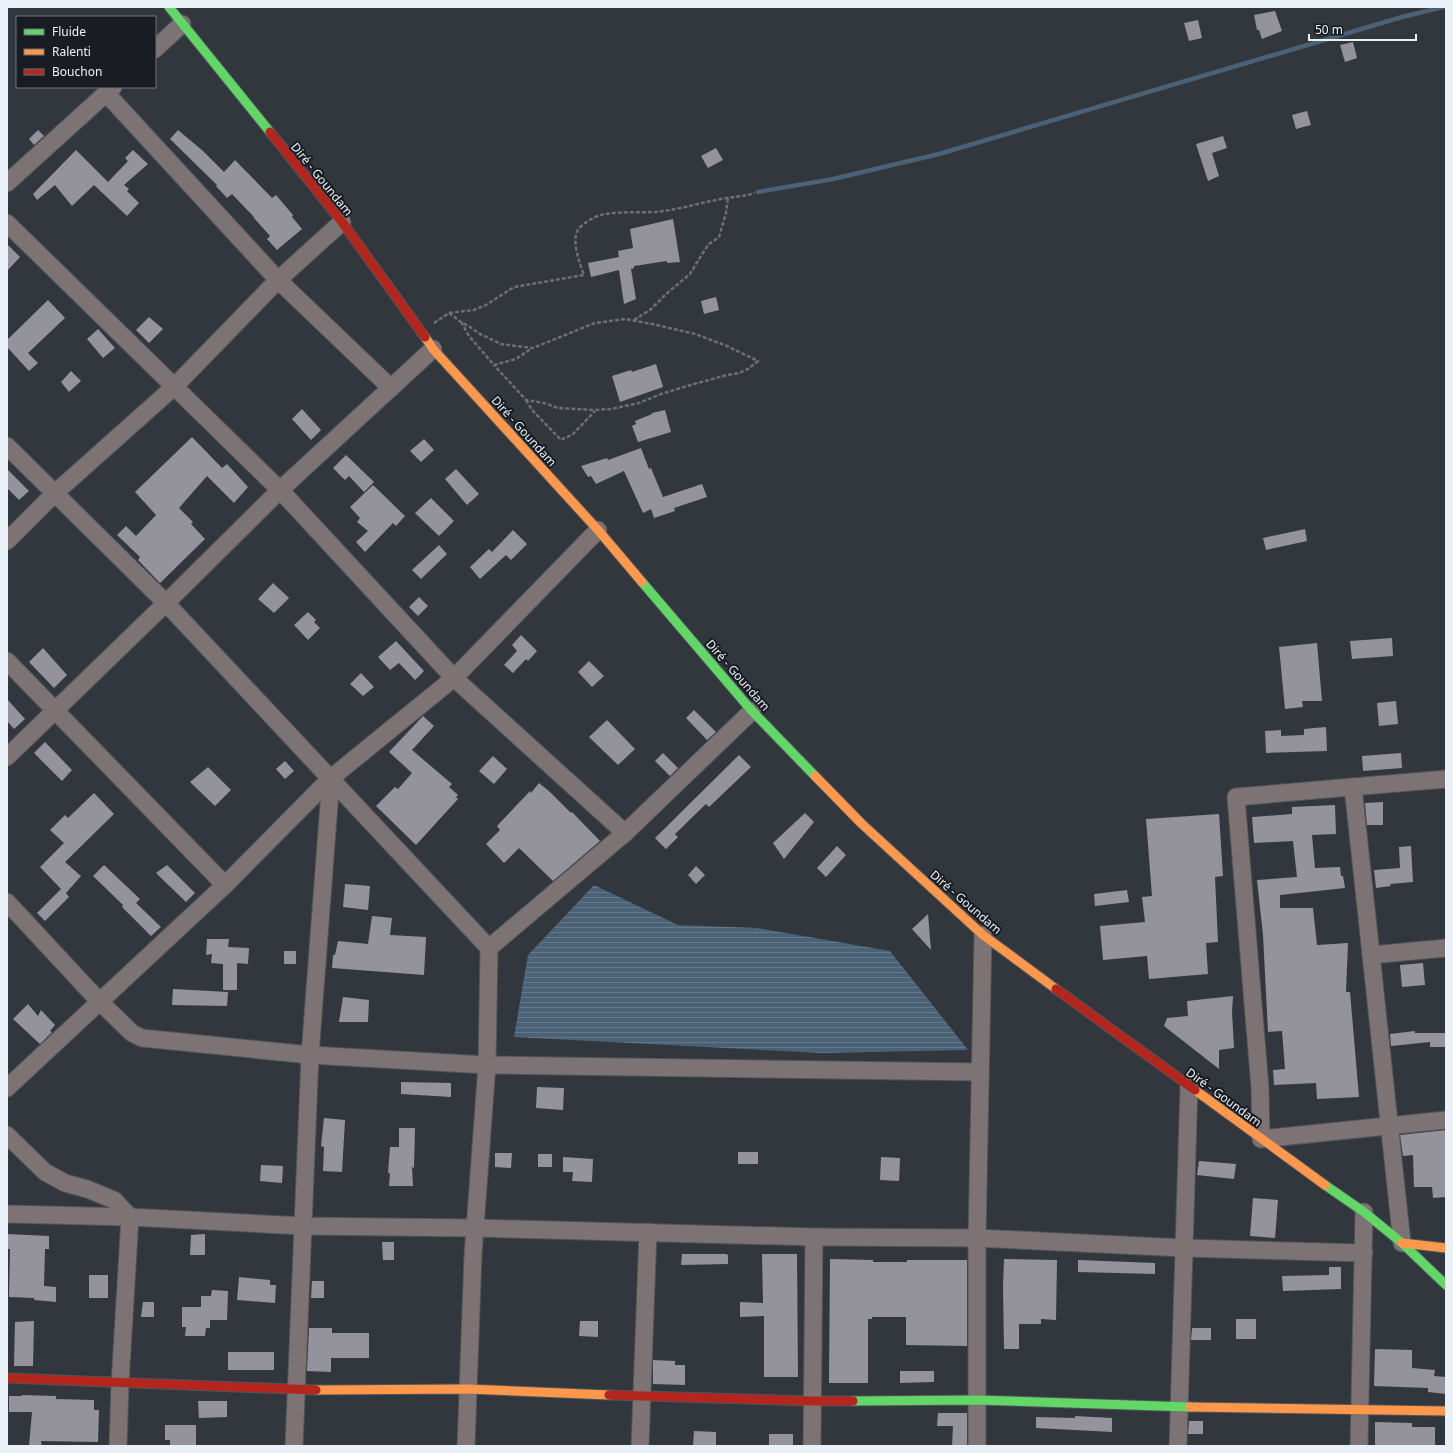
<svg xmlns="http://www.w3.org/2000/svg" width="1453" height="1453" font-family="'Noto Sans',sans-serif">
	<defs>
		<pattern id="water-rules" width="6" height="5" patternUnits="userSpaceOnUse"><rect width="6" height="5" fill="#4a6176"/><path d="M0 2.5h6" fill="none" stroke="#64788a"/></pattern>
	</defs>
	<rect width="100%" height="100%" fill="#31373d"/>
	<!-- water -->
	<path fill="url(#water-rules)" d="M594,885L678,925L757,928L890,951L968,1050L822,1053L514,1037L528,955Z"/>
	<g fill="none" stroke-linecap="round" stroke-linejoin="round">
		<!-- stream -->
		<path stroke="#4a6176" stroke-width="4.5" d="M758,192L833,179L939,154L1402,17L1443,7"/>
	</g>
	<!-- building -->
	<g fill="#94939c">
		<path d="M1275,11L1282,31L1262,39L1259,30H1257L1254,15Z"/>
		<path d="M1198,20L1202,38L1189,41L1184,23Z"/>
		<path d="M1353,42L1357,58L1345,62L1340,45Z"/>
		<path d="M1307,111L1311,125L1296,129L1292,115Z"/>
		<path d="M38,130L44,136L34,145L29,139Z"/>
		<path d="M178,130L203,151L224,172L235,160L272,198L276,195L293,215L292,217L302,229L277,250L267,239L270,236L253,217H254L232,194L227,198L216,186L217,185L170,139Z"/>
		<path d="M1223,136L1227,148L1212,153L1219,176L1208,181L1196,144Z"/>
		<path d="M716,148L723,160L708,168L701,156Z"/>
		<path d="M76,150L108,182L128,161L125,158L133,150L148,164L124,185L129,189L127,191L139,203L127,216L94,185L72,206L55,185L37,200L33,194Z"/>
		<path d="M673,219L680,262L667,263V261L634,266V268L631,269L636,299L624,304L619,270L591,277L588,263L619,257L618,251L633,248L630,229Z"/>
		<path d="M7,244L20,257L7,271Z"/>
		<path d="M716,297L719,310L704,314L701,301Z"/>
		<path d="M48,300L65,318L28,353L38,363L29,371L7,347V340Z"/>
		<path d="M149,317L163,329L149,343L136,330Z"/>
		<path d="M98,329L115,348L103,358L87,339Z"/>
		<path d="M656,364L663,387L620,402L612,376L631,370L632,372Z"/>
		<path d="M71,371L81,381L69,392L61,382Z"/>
		<path d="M302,409L321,430L311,440L292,419Z"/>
		<path d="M665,410L671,432L638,442L632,426L636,424L635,421L652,414V413Z"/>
		<path d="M192,437L222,468L227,464L248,487L234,503L207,476L179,508L193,522L191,524L205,539L160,583L138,560L140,557L117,535L126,526L136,536L156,515L135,492Z"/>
		<path d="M424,439L434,450L421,462L410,451Z"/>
		<path d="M641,448L649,469L651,468L663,497L702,484L707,497L674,508L675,511L654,518L651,509L643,513L624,471L596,484L591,476L588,477L581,466L607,458L608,460Z"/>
		<path d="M346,455L374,482L364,492L349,476L345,480L333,468Z"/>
		<path d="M7,469L29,491L19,500L7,488Z"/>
		<path d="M456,469L479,494L467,505L445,479Z"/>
		<path d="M373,485L405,516L396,526L393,523L365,552L356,542L368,531L357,522L360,518L350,507Z"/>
		<path d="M431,498L454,521L439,536L415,513Z"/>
		<path d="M1305,529L1307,541L1266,550L1263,538Z"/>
		<path d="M513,530L527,544L511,560L506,555L480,579L470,567L489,549L492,552Z"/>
		<path d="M439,545L447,554L421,579L412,570Z"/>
		<path d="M273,583L289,598L274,613L258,599Z"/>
		<path d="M419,597L428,606L418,616L409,607Z"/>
		<path d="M308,612L316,620L314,622L320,628L308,640L294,625Z"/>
		<path d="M521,635L537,651L528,661L526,659L513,673L504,665L517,651L512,645Z"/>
		<path d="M1392,638L1393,656L1352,659L1350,641Z"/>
		<path d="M396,641L424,671L415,680L399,663L390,670L378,657Z"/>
		<path d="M1317,643L1322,701H1302L1303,707L1285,709L1279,647Z"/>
		<path d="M43,648L67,675L54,688L29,662Z"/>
		<path d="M589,661L604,676L592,687L578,672Z"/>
		<path d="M361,673L374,687L363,696L350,684Z"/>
		<path d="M7,699L25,719L14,729L7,721Z"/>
		<path d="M1396,701L1398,724L1379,726L1377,703Z"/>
		<path d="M694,710L716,732L707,740L686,718Z"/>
		<path d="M423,716L434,726L412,750L452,784L449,787L458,795L456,797L458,799L416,845L376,806L395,787L398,789L412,773L389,752Z"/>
		<path d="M607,720L635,749L618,765L589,737Z"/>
		<path d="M1326,727L1327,751L1266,753L1265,731L1281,730V736L1304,735V729Z"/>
		<path d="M45,742L72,770L62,781L34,753Z"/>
		<path d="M663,753L678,768L670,776L655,761Z"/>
		<path d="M1401,753L1402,768L1363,771L1362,756Z"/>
		<path d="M739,755L751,767L709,807L706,804L675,834L678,837L666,849L655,838Z"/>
		<path d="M493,756L507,769L494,784L479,771Z"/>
		<path d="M285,761L294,771L285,779L276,769Z"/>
		<path d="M208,767L231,790L215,806L190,782Z"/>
		<path d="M539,783L550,792L571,813L572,812L600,841L553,881L519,848L504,863L486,844L500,830L497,826L530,791L531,793Z"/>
		<path d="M94,793L114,814L65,862L81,876L66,893L69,897L45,921L37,913L61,889L40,867L64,843L50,830L65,815L68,818Z"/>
		<path d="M1383,802V825H1367L1365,803Z"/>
		<path d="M1335,805L1336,834L1312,835L1315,868L1340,867L1341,876H1343L1345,888L1280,895V908H1313L1317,945L1348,943L1346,992H1350L1359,1097L1317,1099L1316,1083L1274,1085L1273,1070L1285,1069L1282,1031L1268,1032L1263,935L1257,880L1297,877L1293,841L1254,843L1252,817L1292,814V807Z"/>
		<path d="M805,813L814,822L784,859L773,843Z"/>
		<path d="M1219,814L1223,876L1215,877L1218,942L1206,943L1208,974L1149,979L1147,956L1103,960L1100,926L1145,922L1142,897L1152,896L1146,819Z"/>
		<path d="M837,846L846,855L826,877L817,868Z"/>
		<path d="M1411,846L1413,882L1390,884L1391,886L1376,888L1374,870L1400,868L1399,847Z"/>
		<path d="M104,865L140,899L136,903L161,927L151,936L122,907L123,905L93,876Z"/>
		<path d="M167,865L195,893L186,902L156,873Z"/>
		<path d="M696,866L705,875L696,884L688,875Z"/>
		<path d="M345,884L370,886L368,910L343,907Z"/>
		<path d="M1127,890L1129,902L1095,906L1094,894Z"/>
		<path d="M928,914L931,950L912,929Z"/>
		<path d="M372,916L392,918L390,935L426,937L424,975L332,968L333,955H335L338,941L368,944Z"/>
		<path d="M207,939H229L228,947L249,948L248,964L237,963V990H223V964L211,963L212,954L206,955Z"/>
		<rect x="284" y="951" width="12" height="13"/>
		<path d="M1423,963L1425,985L1402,987L1400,965Z"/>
		<path d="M173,989L228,992L227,1006L172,1005Z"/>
		<path d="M1233,996L1232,1012L1234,1048L1219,1050V1069L1164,1026L1167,1018L1188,1016L1187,1001Z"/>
		<path d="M343,997L369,1000L368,1022H339Z"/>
		<path d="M28,1004L38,1016L41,1010L55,1025L50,1031L52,1032L40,1044L13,1019Z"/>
		<path d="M1415,1031V1033H1446V1047H1430V1042L1391,1046L1390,1034Z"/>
		<path d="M401,1082L451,1083V1097L401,1094Z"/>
		<path d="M537,1087L564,1088L563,1110L536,1108Z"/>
		<path d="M324,1118L345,1120L342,1172L323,1171L324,1147L321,1146Z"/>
		<path d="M399,1128H415L414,1168L412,1167L413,1186H389L390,1173H388L390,1147H399Z"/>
		<path d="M1446,1130V1197L1433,1198L1432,1187H1414L1413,1155L1403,1156L1400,1135Z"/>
		<rect x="738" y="1152" width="20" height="12"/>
		<path d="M495,1153H512L511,1168L495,1167Z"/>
		<rect x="538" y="1154" width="14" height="13"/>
		<path d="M563,1157L593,1159L592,1182L572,1181L573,1172H563Z"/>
		<path d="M881,1157L900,1158L899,1181L880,1180Z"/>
		<path d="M1199,1161L1236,1164L1234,1179L1197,1175Z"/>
		<path d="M261,1165L283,1166L282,1183L260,1181Z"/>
		<path d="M1253,1198L1278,1200L1275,1238L1250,1236Z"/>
		<path d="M7,1234L49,1236V1249H45L44,1286L56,1287V1302L34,1300V1298L9,1297L10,1249H7Z"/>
		<path d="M205,1234V1255H190L191,1235Z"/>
		<path d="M382,1242H394V1260H383Z"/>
		<path d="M682,1254H726L728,1255V1264L681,1265Z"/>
		<path d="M762,1254H797L798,1377H764V1316L740,1317V1302L763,1303Z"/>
		<path d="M830,1259L873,1260V1262H907V1260H967V1346L906,1345V1317H872V1319H868V1383H829Z"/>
		<path d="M1004,1259L1057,1260L1056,1320L1041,1319V1324H1019V1349H1004L1003,1286Z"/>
		<path d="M1078,1260L1155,1263V1274L1078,1272Z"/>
		<path d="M1329,1267H1341V1289L1283,1291L1282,1276L1329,1275Z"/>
		<rect x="89" y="1275" width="19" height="23"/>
		<path d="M239,1277L270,1280V1285H276L275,1303L237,1300Z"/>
		<path d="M312,1281H324V1298H311Z"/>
		<path d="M212,1290L228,1291L227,1320H210V1328H206L205,1336H185L186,1327H182V1307H201V1296H211Z"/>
		<path d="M143,1302H154V1317H141Z"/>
		<rect x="1236" y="1319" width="20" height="20"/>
		<path d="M34,1321L33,1366H14L15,1322Z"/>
		<path d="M580,1321H598V1337L579,1336Z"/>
		<path d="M309,1328H332V1333H369V1358H331V1372L307,1371Z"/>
		<path d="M1192,1328H1211V1340H1191Z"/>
		<path d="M1375,1349L1412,1350V1368L1435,1370L1434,1376L1446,1377V1394L1428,1392V1388L1374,1386Z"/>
		<rect x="228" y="1352" width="46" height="18"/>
		<path d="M653,1360L675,1361V1365H685V1385L653,1384Z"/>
		<path d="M900,1371H934V1382L900,1383Z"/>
		<path d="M22,1395L56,1396V1399L94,1400V1410H99L98,1442L41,1441L42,1446H29L32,1412H9V1396H22Z"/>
		<path d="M198,1401H227V1417L199,1418Z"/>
		<path d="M938,1413H967V1446H952L953,1426H937Z"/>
		<path d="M1075,1416L1112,1418V1432L1036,1428V1417L1075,1418Z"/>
		<path d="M1189,1421H1203V1434H1188Z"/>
		<path d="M1375,1422L1412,1423V1427H1435V1446H1375Z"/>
		<path d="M165,1425H196V1446H170V1440H165Z"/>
		<path d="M694,1431L716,1432V1446H693Z"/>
		<rect x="769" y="1434" width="24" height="12"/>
	</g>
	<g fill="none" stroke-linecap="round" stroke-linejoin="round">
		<!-- street casing -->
		<g stroke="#4f555a" stroke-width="19">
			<g id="street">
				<path d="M155,49L182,24"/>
				<path d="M106,93L278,280L391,388"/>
				<path d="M7,183L113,87"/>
				<path d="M7,223L280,490L454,678L625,833"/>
				<path d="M7,446L166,603L489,948L487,1065L473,1255L466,1446"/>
				<path d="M7,541L55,493L175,386L278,280L342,222"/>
				<path d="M7,661L225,885"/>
				<path d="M7,757L166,603L280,490L433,349"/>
				<path d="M1446,779L1236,797L1260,1088L1261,1139L1446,1120"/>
				<path d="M1353,787L1402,1243"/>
				<path d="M7,902L99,1001L132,1033L142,1038L310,1055L487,1065L980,1072"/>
				<path d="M489,948L625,833L752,711"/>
				<path d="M1371,955L1446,948"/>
				<path d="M7,1088L225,885L331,778L454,678L598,530"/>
				<path d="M7,1135L45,1172L65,1183L87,1189L114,1200L130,1217L120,1384L118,1446"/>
				<path d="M7,1214L130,1217L303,1226L475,1228L814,1237L977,1238L1184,1248L1364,1253"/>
				<path d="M294,1446L310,1055L331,778"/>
				<path d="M640,1446L648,1232"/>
				<path d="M812,1446L814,1237"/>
				<path d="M977,1446V1238L983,935"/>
				<path d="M1178,1446L1189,1086"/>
				<path d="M1359,1446L1364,1212"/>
			</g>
		</g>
		<!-- fast casing -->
		<g stroke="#4f555a" stroke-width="11">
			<g id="fast">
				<path d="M169,7L270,132"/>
				<path d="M642,582L752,711L815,776"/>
				<path d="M1325,1185L1364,1212L1402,1243L1446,1285"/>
				<path d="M853,1401L977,1400L1190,1407"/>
			</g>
		</g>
		<!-- slow casing -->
		<g stroke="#4f555a" stroke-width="11">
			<g id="slow">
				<path d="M425,337L433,349L598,530L642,582"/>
				<path d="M815,776L862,824L983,935L1056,989"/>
				<path d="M1195,1090L1325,1185"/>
				<path d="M1402,1243L1446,1248"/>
				<path d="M316,1390L468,1389L609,1395"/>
				<path d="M1190,1407L1446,1411"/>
			</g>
		</g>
		<!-- jam casing -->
		<g stroke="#4f555a" stroke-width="11">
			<g id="jam">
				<path d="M270,132L342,222L425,337"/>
				<path d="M1056,989L1195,1090"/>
				<path d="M7,1378L316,1390"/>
				<path d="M609,1395L812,1401H853"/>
			</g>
		</g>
		<!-- path -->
		<g stroke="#726d71" stroke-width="2.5" stroke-dasharray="4 2" stroke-linecap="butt">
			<path d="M449,313L461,322L470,327L480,334L501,344L533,348L595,323L625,319L652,324L695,334L727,346L758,361L748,369L739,373L727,375L694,384L661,394L639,403L611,409L595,410L558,408L544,403L526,400L494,365"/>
			<path d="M634,320L650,310L666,294L690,274L704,251L709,244L719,237L726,213L728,197"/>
			<path d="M461,322L469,336L494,365L516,359L532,348"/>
			<path d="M434,323L449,313L474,310L486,305L514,287L584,275C580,265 571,239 578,230C582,224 593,217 601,215C618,211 636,213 653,212C674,211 695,204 716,200C729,197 742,197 755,193"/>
			<path d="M526,400L532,410L561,440L573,434L595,411"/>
		</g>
		<!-- street -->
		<use href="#street" stroke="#7d7274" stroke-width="17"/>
		<!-- fast -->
		<use href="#fast" stroke="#63d668" stroke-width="9"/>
		<!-- slow -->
		<use href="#slow" stroke="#ff974d" stroke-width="9"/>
		<!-- jam -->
		<use href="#jam" stroke="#b3261e" stroke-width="9"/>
	</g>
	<g text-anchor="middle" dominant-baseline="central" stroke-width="4" stroke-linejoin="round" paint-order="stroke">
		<!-- street labels -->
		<g font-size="12" fill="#eaf1f9" stroke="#191d23">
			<text transform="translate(322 179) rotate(51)">Diré - Goundam</text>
			<text transform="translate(524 431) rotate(48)">Diré - Goundam</text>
			<text transform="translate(738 675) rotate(49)">Diré - Goundam</text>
			<text transform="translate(966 902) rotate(41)">Diré - Goundam</text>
			<text transform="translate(1224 1097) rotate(36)">Diré - Goundam</text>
		</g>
	</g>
	<!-- border -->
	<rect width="1453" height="1453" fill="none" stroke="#eaf1f9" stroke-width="16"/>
	<!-- legend -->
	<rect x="16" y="16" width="140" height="72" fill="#191d23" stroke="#6d7279"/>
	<rect x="24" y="29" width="20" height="6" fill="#63d668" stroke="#6d7279"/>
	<text x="52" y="36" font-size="12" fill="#eaf1f9">Fluide</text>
	<rect x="24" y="49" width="20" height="6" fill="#ff974d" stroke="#6d7279"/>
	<text x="52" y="56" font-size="12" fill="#eaf1f9">Ralenti</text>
	<rect x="24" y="69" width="20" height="6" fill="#b3261e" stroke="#6d7279"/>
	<text x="52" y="76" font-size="12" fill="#eaf1f9">Bouchon</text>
	<!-- scale -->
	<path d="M1309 34v6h107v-6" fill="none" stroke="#eaf1f9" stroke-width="2"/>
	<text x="1315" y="34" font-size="12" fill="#eaf1f9" stroke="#191d23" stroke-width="3" paint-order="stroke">50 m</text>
</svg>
